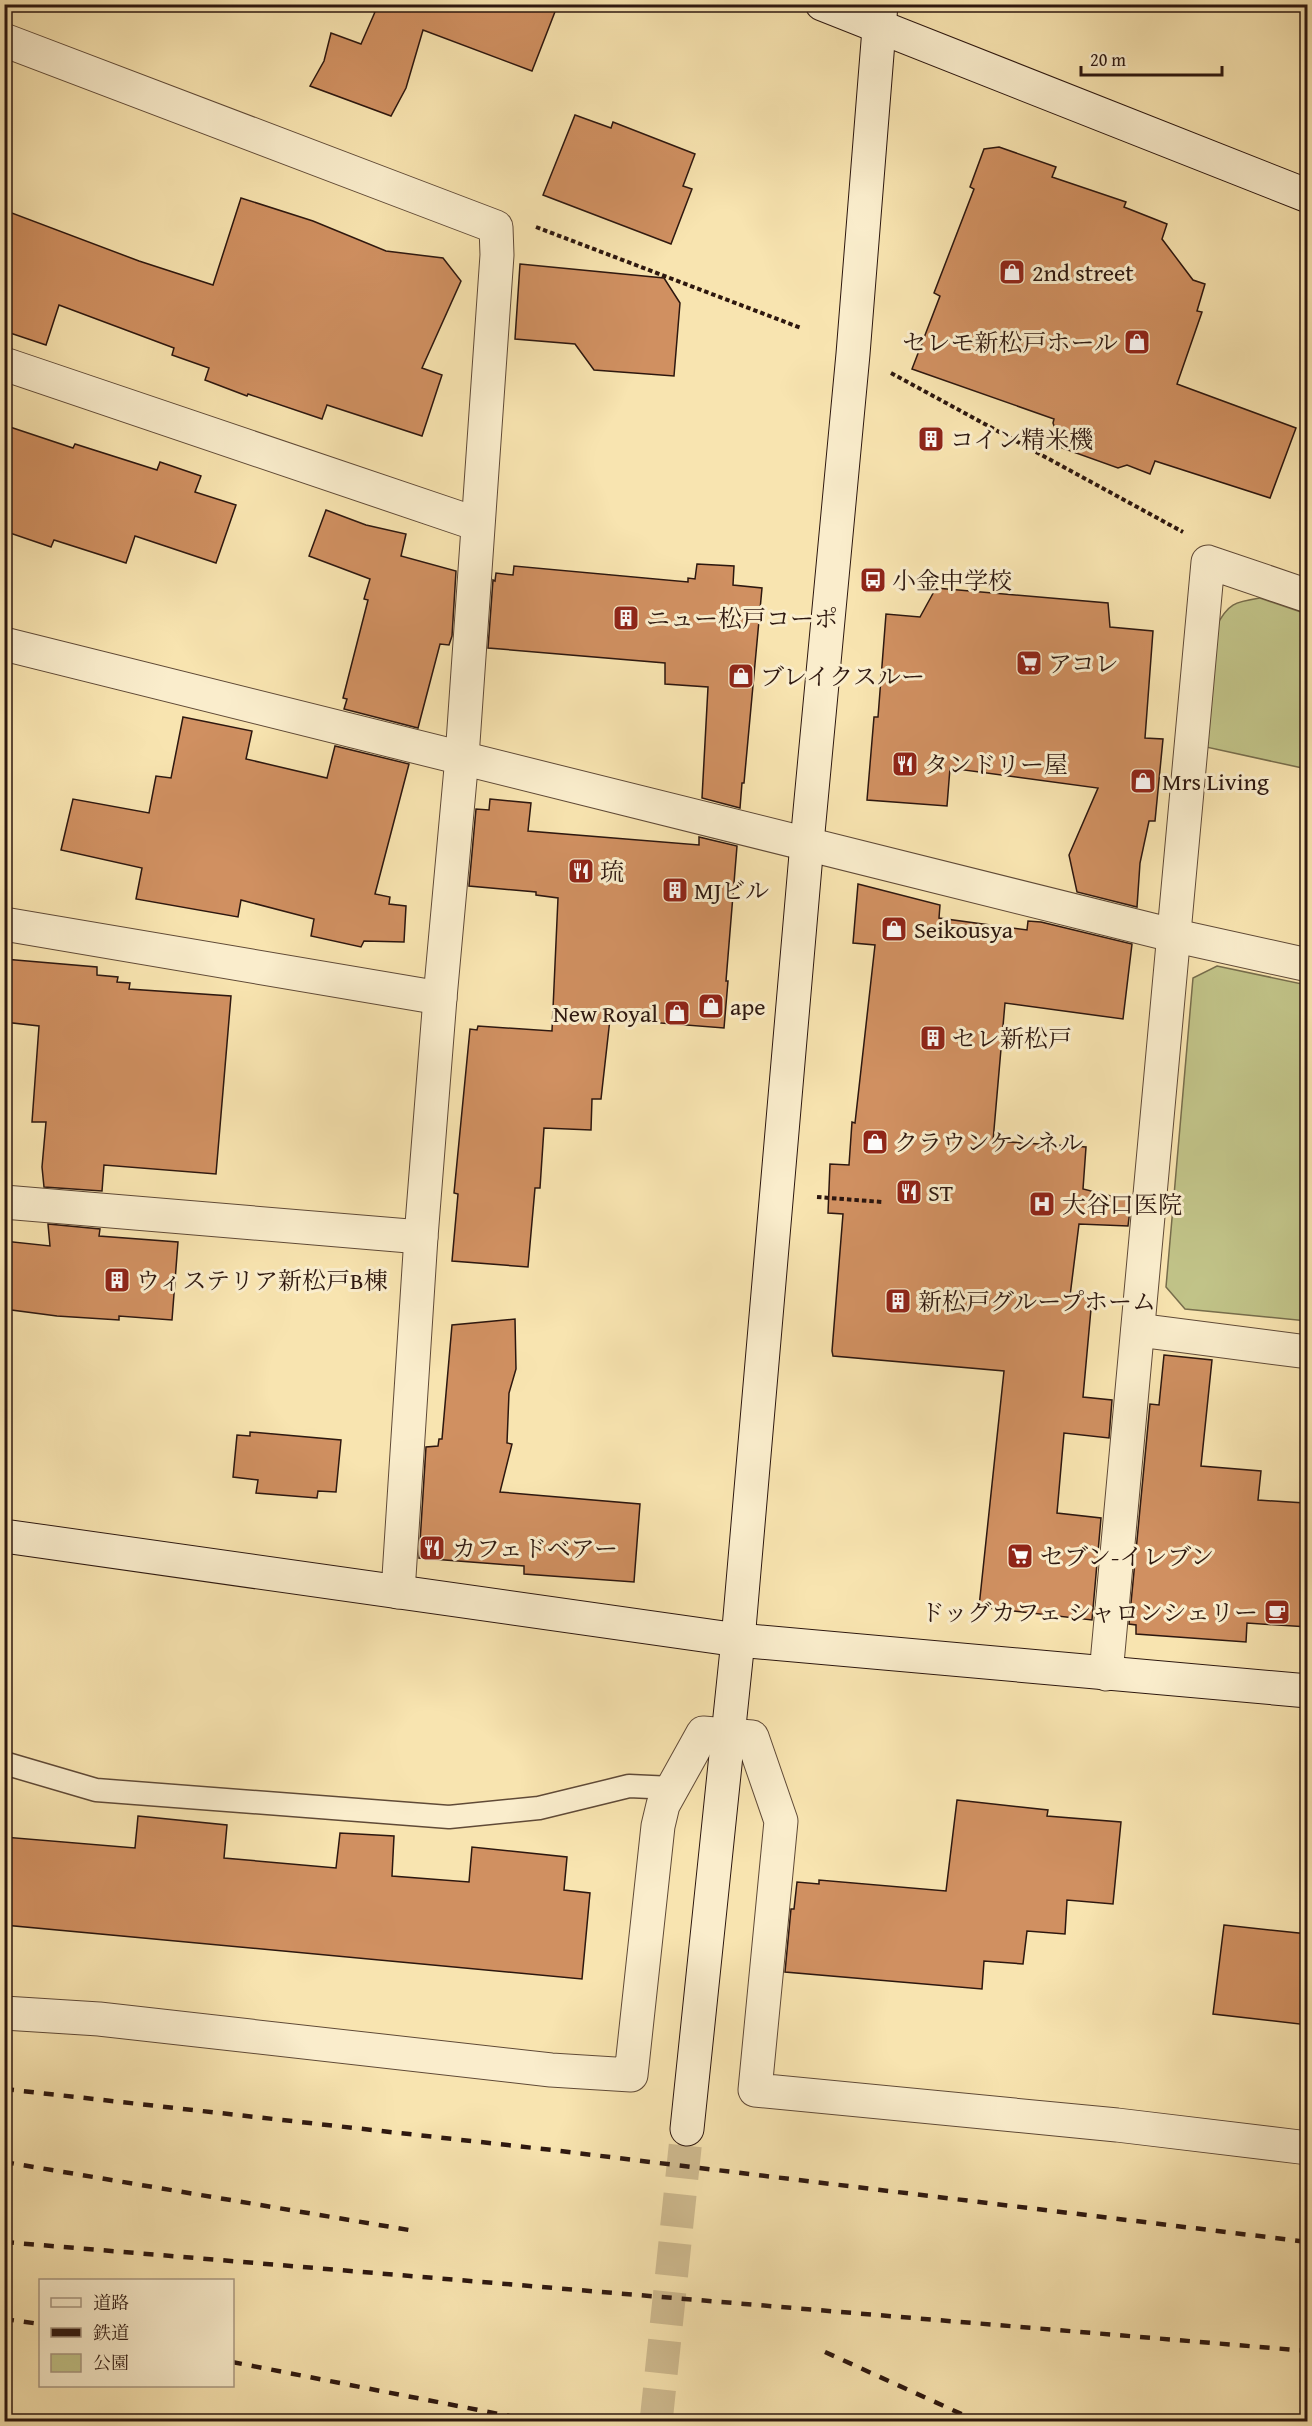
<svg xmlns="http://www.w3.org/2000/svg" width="1312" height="2426" font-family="'Gentium Book Plus','Noto Serif JP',serif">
	<rect width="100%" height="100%" fill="#f8e4b0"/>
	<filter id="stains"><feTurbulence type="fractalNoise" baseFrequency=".00333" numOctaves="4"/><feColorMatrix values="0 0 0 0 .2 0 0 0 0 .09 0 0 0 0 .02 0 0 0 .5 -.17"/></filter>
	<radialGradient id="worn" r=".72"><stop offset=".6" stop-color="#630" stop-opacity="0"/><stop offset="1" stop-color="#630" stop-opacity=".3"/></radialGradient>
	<!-- green -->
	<g fill="#c1c388" stroke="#776d4c" stroke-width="1.5">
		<path d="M1260,598L1307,614V769L1206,747L1216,627C1228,603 1235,602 1260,598Z"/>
		<path d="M1217,966L1307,985V1321L1185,1309L1166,1287L1193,978Z"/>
	</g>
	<!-- building -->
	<g fill="#d09061" stroke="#2d170f" stroke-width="1.5">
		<path d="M366,4H558L532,71L423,30L406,88L391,116L310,86L324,61L331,33L361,44L375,12L365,8Z"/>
		<path d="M575,115L611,128L613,122L695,154L683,186L692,189L671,244L543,195Z"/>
		<path d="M999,147L1056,167L1052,177L1126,202L1124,207L1167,224L1162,239L1193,280L1205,284L1197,311L1202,312L1177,384L1296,428L1270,498L1155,461L1150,474L1127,465L1118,468L1062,448L1053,423L1054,419L912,369L940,296L934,293L974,189L970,187L984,149Z"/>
		<path d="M241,198L313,221L386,251L443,258L461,281L422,368L442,375L422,436L327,405L322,419L248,394L247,396L205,380L209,368L172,355L174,348L59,305L46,345L4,331V210L139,261L213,285Z"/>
		<path d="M520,264L664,278L680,303L674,376L594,370L575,344L515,339Z"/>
		<path d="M4,425L73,448L75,444L157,470L160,462L201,476L195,492L236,505L216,563L135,536L126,563L54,540L51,547L4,531Z"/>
		<path d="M326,510L366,525L406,534L401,556L456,571L452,636L449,645L440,644L418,728L344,709L347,699L343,698L368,600L364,599L370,579L309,556Z"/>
		<path d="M697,564L734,566L733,585L762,588L744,783H742L740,808L702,798L708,687L665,684V663L488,648L493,580L495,581L496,573L513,575L514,566L688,582V578L695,579Z"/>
		<path d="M936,588L1108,603L1110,627L1153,631L1145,738L1163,739L1155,821H1149L1140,863L1137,907L1077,892L1069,855L1098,788L950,768L947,806L867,800L874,717H878L886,614L920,617Z"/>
		<path d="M183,717L252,731L246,759L327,778L335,746L409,764L375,894L390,897L389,904L406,906L404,942L364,941L361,947L311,936L314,919L241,900L238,917L136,899L142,868L61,850L73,799L149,813L156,776L171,778Z"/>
		<path d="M490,799L531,803L528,831L699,845V837L737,846L726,981H728L724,1028L610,1019L601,1099H592L591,1130L544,1128L540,1188H535L528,1267L452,1261L458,1194L454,1193L470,1029L477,1030L478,1026L552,1031L558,898L536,895V892L469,886L476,809L489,810Z"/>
		<path d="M858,884L940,905L939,918L1027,930L1028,921L1041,922L1132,944L1123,1019L1005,1003L993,1141L1086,1147L1083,1189L1131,1201L1128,1226L1079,1224L1070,1296L1092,1298L1083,1397L1112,1400L1109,1438L1064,1433L1057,1513L1101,1518L1092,1620L979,1607L1004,1371L833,1356L832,1351L843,1214L828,1213L830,1164L849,1165L852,1122L855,1123L875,945L853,943Z"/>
		<path d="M4,959L97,967V975L118,977L117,982L130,983L129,989L231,996L216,1174L104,1165L102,1191L44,1187L42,1167L46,1122H32L39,1026L4,1022Z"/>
		<path d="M48,1224L100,1229L99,1236L178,1242L172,1320L119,1316V1320L57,1316L4,1309V1241L50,1246Z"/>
		<path d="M515,1319L516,1369L509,1393L507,1443L512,1444L500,1492L640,1504L634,1582L524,1574V1566L419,1558L426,1447L438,1446L439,1439H442L452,1325Z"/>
		<path d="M1164,1355L1212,1360L1201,1466L1261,1471L1258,1500L1305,1503L1303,1521L1308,1522V1627L1247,1623L1246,1642L1136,1634V1625L1129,1624L1150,1404L1159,1405Z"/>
		<path d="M250,1432L341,1440L336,1492L318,1491L317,1498L256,1493L258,1480L233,1477L237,1435L250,1436Z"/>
		<path d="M957,1800L1048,1810L1047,1816L1121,1822L1113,1904L1067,1900L1065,1934L1027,1931L1023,1964L984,1961L982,1989L785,1972L791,1909H794L797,1882L819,1884V1880L946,1891Z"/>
		<path d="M138,1816L227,1825L224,1858L336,1868L340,1833L394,1836L392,1876L469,1882L472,1847L567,1857L564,1890L590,1893L582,1979L4,1925V1837L135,1848Z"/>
		<path d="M1224,1925L1308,1934V2025L1213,2014Z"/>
	</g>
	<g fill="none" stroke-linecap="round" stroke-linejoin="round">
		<!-- secondary-tunnel -->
		<path stroke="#cfbb90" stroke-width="33" stroke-dasharray="33 16" stroke-linecap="butt" d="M656,2422L687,2129"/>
		<!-- lane casing -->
		<g stroke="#604a37" stroke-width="25">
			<path id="lane" d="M4,1763L96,1790L449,1817L539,1808L629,1786L673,1788"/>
		</g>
		<!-- street casing -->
		<g stroke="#604a37" stroke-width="35">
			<g id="street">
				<path d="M4,40L496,227L497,255L462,757L440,998L421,1237L398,1592"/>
				<path d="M4,364L477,524"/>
				<path d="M4,644L1172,935L1308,965"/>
				<path d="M4,924L440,998"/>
				<path d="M4,1202L421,1237"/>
				<path d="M1138,1330L1308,1352"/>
				<path d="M1106,1674L1208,562L1308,596"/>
				<path d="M4,2013L99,2019L551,2070L631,2075L658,1826L663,1805L703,1733L752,1737L781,1821L755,2090L1117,2125L1308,2148"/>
			</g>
		</g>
		<!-- secondary casing -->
		<g stroke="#2d170f" stroke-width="35">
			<g id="secondary">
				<path d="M822,4L1308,196"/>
				<path d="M4,1536L738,1640L1308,1691"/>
				<path d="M687,2129L738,1640L807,843L853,354L881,4"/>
			</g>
		</g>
		<!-- path -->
		<g stroke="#2d170f" stroke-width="4" stroke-dasharray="4.5 3" stroke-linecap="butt">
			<path d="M536,227L801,328"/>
			<path d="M891,373L1183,532"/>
			<path d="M817,1197L882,1202"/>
		</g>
		<!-- lane -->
		<use href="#lane" stroke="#faedcc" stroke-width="22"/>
		<!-- street -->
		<use href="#street" stroke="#faedcc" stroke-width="33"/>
		<!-- secondary -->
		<use href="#secondary" stroke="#faedcc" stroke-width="33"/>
		<!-- rail -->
		<g stroke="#2d170f" stroke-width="4.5" stroke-dasharray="10 10" stroke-linecap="butt">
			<path d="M4,2089L552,2150L1308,2242"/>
			<path d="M4,2162L415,2231"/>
			<path d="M4,2242L1308,2351"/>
			<path d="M4,2319L40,2324"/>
			<path d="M825,2352L979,2422"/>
			<path d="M232,2362L540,2422"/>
		</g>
	</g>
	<!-- icons -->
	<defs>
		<g id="shop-square" transform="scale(1.35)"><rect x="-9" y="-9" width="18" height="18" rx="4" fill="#8f2418" stroke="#faedcc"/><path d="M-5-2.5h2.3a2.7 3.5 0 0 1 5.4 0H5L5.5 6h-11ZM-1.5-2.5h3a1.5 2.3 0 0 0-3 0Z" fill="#fff"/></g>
		<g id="building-square" transform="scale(1.35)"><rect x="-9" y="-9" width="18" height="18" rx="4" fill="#8f2418" stroke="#faedcc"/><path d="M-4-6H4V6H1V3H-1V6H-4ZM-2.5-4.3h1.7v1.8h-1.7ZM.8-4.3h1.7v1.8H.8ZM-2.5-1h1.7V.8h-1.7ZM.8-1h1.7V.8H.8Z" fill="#fff"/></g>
		<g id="bus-square" transform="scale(1.35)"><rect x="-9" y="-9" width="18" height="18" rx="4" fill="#8f2418" stroke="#faedcc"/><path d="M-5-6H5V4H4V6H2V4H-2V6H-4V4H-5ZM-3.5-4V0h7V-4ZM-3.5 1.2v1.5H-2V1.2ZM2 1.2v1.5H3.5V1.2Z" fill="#fff"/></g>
		<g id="supermarket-square" transform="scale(1.35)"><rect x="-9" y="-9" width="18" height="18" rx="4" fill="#8f2418" stroke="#faedcc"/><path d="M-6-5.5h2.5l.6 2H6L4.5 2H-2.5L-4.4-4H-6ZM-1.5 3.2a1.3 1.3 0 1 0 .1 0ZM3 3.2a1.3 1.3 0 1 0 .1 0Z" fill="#fff"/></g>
		<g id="restaurant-square" transform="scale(1.35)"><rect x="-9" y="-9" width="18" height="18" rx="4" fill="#8f2418" stroke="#faedcc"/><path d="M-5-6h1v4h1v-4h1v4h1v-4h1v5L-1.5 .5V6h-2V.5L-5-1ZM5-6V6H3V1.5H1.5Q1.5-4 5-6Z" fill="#fff"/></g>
		<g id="hospital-square" transform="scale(1.35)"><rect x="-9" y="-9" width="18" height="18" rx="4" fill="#8f2418" stroke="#faedcc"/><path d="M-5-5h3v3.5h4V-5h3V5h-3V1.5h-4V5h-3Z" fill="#fff"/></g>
		<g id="cafe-square" transform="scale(1.35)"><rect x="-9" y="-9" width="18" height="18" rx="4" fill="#8f2418" stroke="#faedcc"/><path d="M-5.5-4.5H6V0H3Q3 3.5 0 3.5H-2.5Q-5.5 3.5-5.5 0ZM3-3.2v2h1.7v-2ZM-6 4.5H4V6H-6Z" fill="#fff"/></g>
	</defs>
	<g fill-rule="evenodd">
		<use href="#shop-square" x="1012" y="272"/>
		<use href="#shop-square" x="1137" y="342"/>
		<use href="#building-square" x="931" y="439"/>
		<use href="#bus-square" x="873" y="580"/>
		<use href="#building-square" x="626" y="618"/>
		<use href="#supermarket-square" x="1029" y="663"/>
		<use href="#shop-square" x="741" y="676"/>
		<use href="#restaurant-square" x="905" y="764"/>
		<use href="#shop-square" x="1143" y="781"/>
		<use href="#restaurant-square" x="581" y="871"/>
		<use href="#building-square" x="675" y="890"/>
		<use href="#shop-square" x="894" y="929"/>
		<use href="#shop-square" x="711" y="1006"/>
		<use href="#shop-square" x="677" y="1013"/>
		<use href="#building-square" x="933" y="1038"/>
		<use href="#shop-square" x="875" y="1142"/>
		<use href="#restaurant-square" x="909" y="1192"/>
		<use href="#hospital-square" x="1042" y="1204"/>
		<use href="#building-square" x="117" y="1280"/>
		<use href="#building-square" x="898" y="1301"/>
		<use href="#restaurant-square" x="432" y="1548"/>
		<use href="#supermarket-square" x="1020" y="1556"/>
		<use href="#cafe-square" x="1277" y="1612"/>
	</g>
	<g text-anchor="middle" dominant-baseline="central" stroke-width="6" stroke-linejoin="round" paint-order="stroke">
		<!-- poi labels -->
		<g font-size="24" fill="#2d170f" stroke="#faedcc" text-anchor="start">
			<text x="1032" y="272">2nd street</text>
			<text x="1118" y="342" text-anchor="end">セレモ新松戸ホール</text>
			<text x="950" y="439">コイン精米機</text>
			<text x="892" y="580">小金中学校</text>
			<text x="646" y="618">ニュー松戸コーポ</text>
			<text x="1048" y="663">アコレ</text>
			<text x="760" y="676">ブレイクスルー</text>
			<text x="924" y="764">タンドリー屋</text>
			<text x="1162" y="781">Mrs Living</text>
			<text x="600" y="871">琉</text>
			<text x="694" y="890">MJビル</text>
			<text x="914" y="929">Seikousya</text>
			<text x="730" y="1006">ape</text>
			<text x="658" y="1013" text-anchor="end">New Royal</text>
			<text x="952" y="1038">セレ新松戸</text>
			<text x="894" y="1142">クラウンケンネル</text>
			<text x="928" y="1192">ST</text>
			<text x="1062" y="1204">大谷口医院</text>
			<text x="136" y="1280">ウィステリア新松戸B棟</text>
			<text x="918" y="1301">新松戸グループホーム</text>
			<text x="452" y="1548">カフェドベアー</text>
			<text x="1040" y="1556">セブン-イレブン</text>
			<text x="1258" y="1612" text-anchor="end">ドッグカフェ シャロンシェリー</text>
		</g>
	</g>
	<!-- margin -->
	<rect width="1312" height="2426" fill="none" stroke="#f8e4b0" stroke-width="24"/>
	<rect x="6" y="6" width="1300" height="2414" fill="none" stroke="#2d170f" stroke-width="3"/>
	<rect x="12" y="12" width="1288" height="2402" fill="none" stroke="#2d170f" stroke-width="1.5"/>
	<!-- legend -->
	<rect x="39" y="2279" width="195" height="108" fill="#faedcc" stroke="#a89780" stroke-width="1.5"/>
	<rect x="51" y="2298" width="30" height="9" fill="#faedcc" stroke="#a89780" stroke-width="1.5"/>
	<text x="93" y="2309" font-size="18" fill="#2d170f">道路</text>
	<rect x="51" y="2328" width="30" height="9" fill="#2d170f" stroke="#a89780" stroke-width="1.5"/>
	<text x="93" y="2339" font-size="18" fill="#2d170f">鉄道</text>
	<rect x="51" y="2354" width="30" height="18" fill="#c1c388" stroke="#a89780" stroke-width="1.5"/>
	<text x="93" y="2369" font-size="18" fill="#2d170f">公園</text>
	<!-- scale -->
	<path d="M1081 66v9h141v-9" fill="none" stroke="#2d170f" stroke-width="3"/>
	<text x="1090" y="66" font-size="18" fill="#2d170f" stroke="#faedcc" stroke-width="4.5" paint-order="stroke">20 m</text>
	<rect width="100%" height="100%" filter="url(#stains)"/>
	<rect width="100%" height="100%" fill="url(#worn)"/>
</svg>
